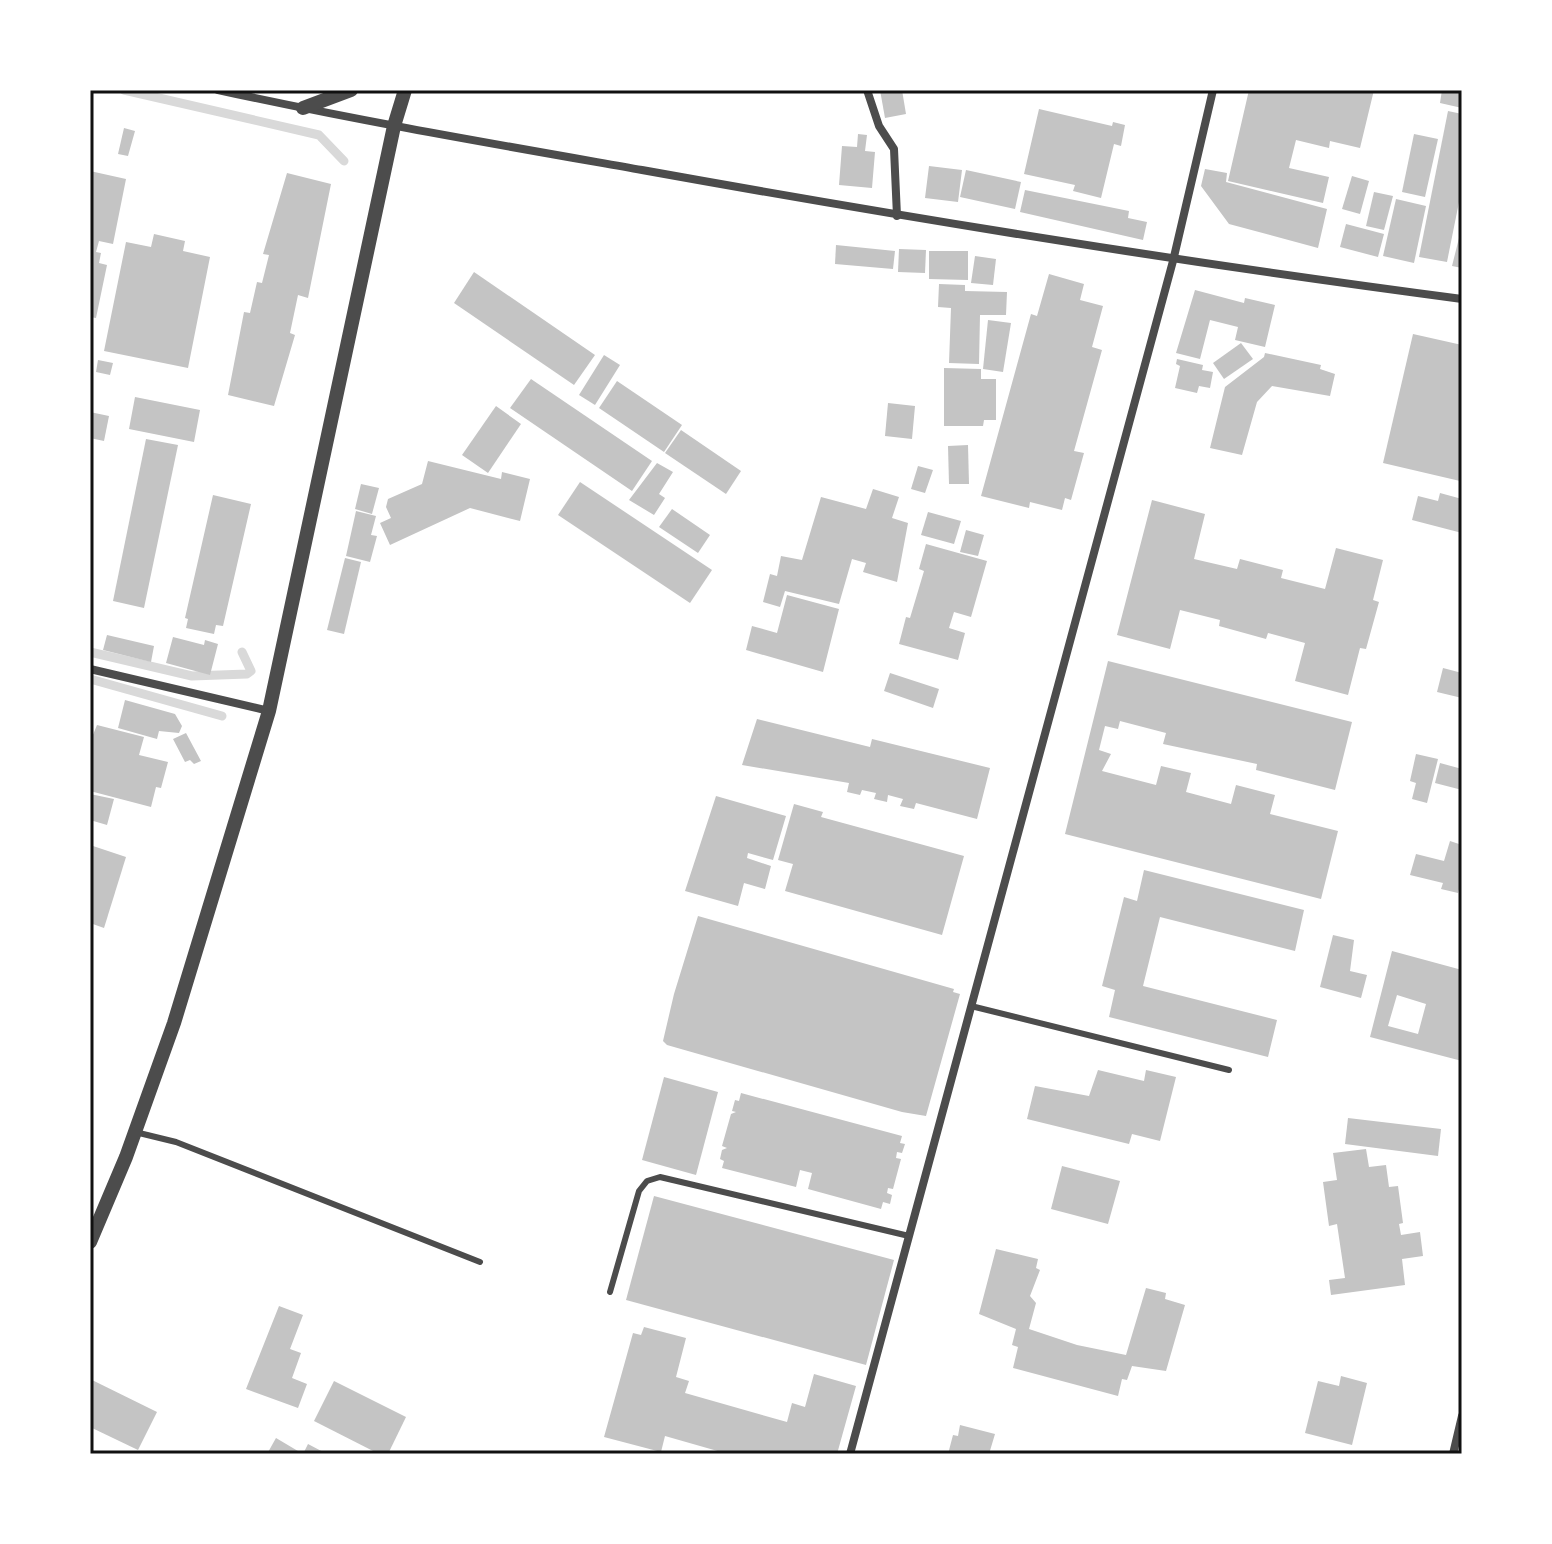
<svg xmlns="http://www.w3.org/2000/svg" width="1552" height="1544" font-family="'Archivo Narrow',sans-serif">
	<rect width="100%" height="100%" fill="#fff"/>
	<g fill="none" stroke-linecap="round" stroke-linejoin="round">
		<!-- stream -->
		<g stroke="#d9d9d9" stroke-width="9">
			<path d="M124,90L319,135L344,161"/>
			<path d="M90,652L192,676L247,674L251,671L242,652"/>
			<path d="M90,679L222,716"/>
		</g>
	</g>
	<!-- building -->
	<g fill="#c4c4c4" fill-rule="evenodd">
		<path d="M880,90H902L906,114L885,118Z"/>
		<path d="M1249,90H1374L1360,148L1330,141L1329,148L1296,140L1289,168L1329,177L1323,203L1228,181Z"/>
		<path d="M1442,90H1462V108L1440,103Z"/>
		<path d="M1039,109L1112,126L1113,122L1125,125L1121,146L1114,144L1101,198L1073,191L1075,185L1024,174Z"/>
		<path d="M1448,111L1462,114V187L1447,262L1419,257Z"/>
		<path d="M124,128L135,131L128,156L118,154Z"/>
		<path d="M858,134L867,135L865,151L875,152L872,188L839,185L842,146L857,147Z"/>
		<path d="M1414,134L1438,139L1425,197L1402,192Z"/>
		<path d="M929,166L962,170L958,202L925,198Z"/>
		<path d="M1205,169L1227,173L1226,182L1327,209L1318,248L1229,224L1201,186Z"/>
		<path d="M966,170L1021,182L1015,209L960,197Z"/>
		<path d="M90,171L126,179L113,244L99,241L96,252L101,253L99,263L107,265L96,318L90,317Z"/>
		<path d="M287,173L331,184L308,298L298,295L290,333L295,335L274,406L228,395L244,312L250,313L257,282L262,283L269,255L263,254Z"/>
		<path d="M1352,176L1369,181L1360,214L1342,209Z"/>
		<path d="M1025,190L1129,211L1128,218L1147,222L1143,240L1020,212Z"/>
		<path d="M1374,192L1393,196L1384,230L1366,226Z"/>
		<path d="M1396,199L1426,206L1414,263L1383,256Z"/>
		<path d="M1346,224L1384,234L1378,257L1340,247Z"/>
		<path d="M1462,226V268L1452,266Z"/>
		<path d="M154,234L185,241L183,251L210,257L188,368L104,351L126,242L151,247Z"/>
		<path d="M836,245L895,251L893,269L835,264Z"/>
		<path d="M899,249L926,250L925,273L898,272Z"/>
		<path d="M929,251H968V280L929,279Z"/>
		<path d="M975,256L996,259L993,285L971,283Z"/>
		<path d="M474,272L595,355L574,385L454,303Z"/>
		<path d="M1049,274L1084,284L1080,300L1103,306L1092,347L1102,350L1074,451L1084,453L1071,500L1065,498L1062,510L1030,502L1029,508L981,496L1031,314L1037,316Z"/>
		<path d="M939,284L965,285V291L1007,292L1006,315H980L979,364L949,363L951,308L938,307Z"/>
		<path d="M1195,290L1244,303L1245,298L1275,305L1265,347L1235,340L1238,327L1210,320L1200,359L1176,353Z"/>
		<path d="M988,320L1011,323L1003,372L983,369Z"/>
		<path d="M1413,334L1462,345L1460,481L1383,463Z"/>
		<path d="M1241,343L1253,359L1224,379L1213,363Z"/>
		<path d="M1265,353L1321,365L1320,369L1335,374L1330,396L1272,386L1257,402L1242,455L1210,448L1225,387L1264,357Z"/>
		<path d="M604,355L620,365L595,405L579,395Z"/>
		<path d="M1177,359L1203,365L1202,370L1213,372L1210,388L1199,386L1197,393L1175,388L1180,366L1176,364Z"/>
		<path d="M98,360L113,363L110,375L96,372Z"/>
		<path d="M944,368L981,369V379H996V420H984L983,426H944Z"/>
		<path d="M531,379L652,461L632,491L510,408Z"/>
		<path d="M617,381L682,425L664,452L599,408Z"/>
		<path d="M135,397L200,410L194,442L129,429Z"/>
		<path d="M888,403L915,406L912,439L885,436Z"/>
		<path d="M496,406L521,424L488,473L462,455Z"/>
		<path d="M90,412L109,416L104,441L90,438Z"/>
		<path d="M681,430L741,471L726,494L665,453Z"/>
		<path d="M146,439L178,445L144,608L113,601Z"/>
		<path d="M968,445L969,484H949L948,446Z"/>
		<path d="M428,461L501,479L502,472L530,479L520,521L470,508L390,545L380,523L391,518L386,507L388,499L422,484Z"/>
		<path d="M657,463L673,472L659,494L665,498L654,515L629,500Z"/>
		<path d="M918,466L933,470L925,493L911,489Z"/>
		<path d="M580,482L712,570L690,603L558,515Z"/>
		<path d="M361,484L379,488L372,514L355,509Z"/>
		<path d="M873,489L899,497L892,518L908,523L897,582L863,572L866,563L852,559L839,604L785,591L780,607L763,602L770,574L777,576L781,556L802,560L821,497L866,509Z"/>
		<path d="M1440,493L1462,499V533L1412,520L1418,496L1438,501Z"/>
		<path d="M213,495L251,504L223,626L216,625L214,634L186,628L188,619L185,618Z"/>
		<path d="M1152,500L1205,514L1194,559L1237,569L1240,559L1283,570L1281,578L1325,589L1336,548L1383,560L1373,600L1379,602L1366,649L1360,648L1348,695L1295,681L1305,643L1268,633L1266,639L1219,626L1220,620L1180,610L1170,649L1117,635Z"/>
		<path d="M672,509L710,535L698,553L659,527Z"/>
		<path d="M356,511L376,516L371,535L377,536L370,562L346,556Z"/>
		<path d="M928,512L961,521L954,544L921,535Z"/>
		<path d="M966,530L984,535L978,556L960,552Z"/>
		<path d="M926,544L987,561L971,617L954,612L949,628L965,633L958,660L899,644L906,617L910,618L924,571L919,569Z"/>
		<path d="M345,558L361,562L344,634L327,630Z"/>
		<path d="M787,595L839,609L823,672L746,650L752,626L777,633Z"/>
		<path d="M107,635L154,646L151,662L103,650Z"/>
		<path d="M173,637L204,645L205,640L218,644L210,675L166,663Z"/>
		<path d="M1108,661L1352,722L1335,790L1256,770L1257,764L1163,744L1166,733L1120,721L1118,729L1105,726L1099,750L1111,754L1102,771L1156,785L1161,766L1191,773L1186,792L1231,804L1236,785L1275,795L1270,814L1338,831L1321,899L1065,834Z"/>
		<path d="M1443,668L1462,673V698L1437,692Z"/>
		<path d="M890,673L939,689L933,708L884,691Z"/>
		<path d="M125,700L175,714L182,726L179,733L159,731L157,739L118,728Z"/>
		<path d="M757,719L870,747L872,739L990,768L977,819L916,803L914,809L900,806L903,799L888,795L887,802L874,799L876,793L862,790L860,795L847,792L849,783L742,765Z"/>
		<path d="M97,725L144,737L139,755L168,762L161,788L156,787L151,807L90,791V742Z"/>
		<path d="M186,733L201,761L194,764L190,760L185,762L173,739Z"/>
		<path d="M1416,754L1438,759L1427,803L1412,799L1416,783L1410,781Z"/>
		<path d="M1440,763L1462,769V790L1435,783Z"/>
		<path d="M90,794L114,799L107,825L90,820Z"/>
		<path d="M716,796L786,816L773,860L748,853L747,858L771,866L765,889L744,883L738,906L685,891Z"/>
		<path d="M794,804L823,812L821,817L964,856L942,935L785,891L793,864L778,860Z"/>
		<path d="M1450,841L1462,845V878L1458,893L1441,889L1443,883L1410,875L1416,854L1444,861Z"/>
		<path d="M90,845L126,857L104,928L90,923Z"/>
		<path d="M1144,870L1304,910L1295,951L1160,917L1143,986L1277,1020L1268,1057L1109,1017L1115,990L1102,986L1124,897L1137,901Z"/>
		<path d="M698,916L954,989L953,992L960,994L926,1116L902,1112L667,1045L663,1041L674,994Z"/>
		<path d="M1333,935L1354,940L1350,971L1367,975L1361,998L1320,987Z"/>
		<path d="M1392,951L1462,970V1061L1370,1037ZM1397,995L1426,1004L1418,1034L1388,1026Z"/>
		<path d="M1098,1070L1144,1081L1146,1070L1176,1077L1160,1141L1132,1134L1129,1144L1027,1119L1035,1086L1089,1096Z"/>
		<path d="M664,1077L718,1092L696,1175L642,1160Z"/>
		<path d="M741,1093L902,1136L900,1143L905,1144L902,1153L897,1152L896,1158L901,1159L893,1189L888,1188L887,1193L892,1195L890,1204L883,1202L881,1209L808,1189L812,1173L800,1170L796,1187L722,1168L724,1161L720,1159L722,1150L727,1148L722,1146L731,1114L736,1112L732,1111L735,1100L739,1101Z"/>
		<path d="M1348,1118L1441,1129L1438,1156L1345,1144Z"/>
		<path d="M1366,1149L1369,1167L1386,1165L1389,1187L1398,1186L1403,1223L1399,1224L1401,1235L1420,1232L1423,1256L1402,1259L1405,1285L1331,1295L1329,1280L1345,1278L1337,1224L1329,1226L1323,1182L1337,1180L1333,1153Z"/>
		<path d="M1062,1166L1120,1181L1108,1224L1051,1209Z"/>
		<path d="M654,1196L894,1260L866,1365L626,1300Z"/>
		<path d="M996,1249L1038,1259L1036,1268L1040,1270L1030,1296L1036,1303L1029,1329L1077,1345L1126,1355L1146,1288L1166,1293L1165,1299L1185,1305L1166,1371L1132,1366L1127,1380L1122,1379L1118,1396L1013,1368L1018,1347L1012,1345L1016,1329L979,1314Z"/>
		<path d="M279,1306L303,1315L290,1349L301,1353L292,1378L307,1384L298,1408L246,1389Z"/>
		<path d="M644,1327L686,1338L676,1377L689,1381L685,1393L787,1422L792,1403L805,1407L814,1374L856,1386L837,1454H728L665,1436L661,1452L604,1437L633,1333L641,1335Z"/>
		<path d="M1341,1376L1367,1383L1352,1445L1305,1433L1318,1381L1339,1386Z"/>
		<path d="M90,1379L157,1412L138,1450L90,1427Z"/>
		<path d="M334,1381L406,1417L388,1454H379L314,1421Z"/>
		<path d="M960,1425L995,1434L989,1454H948L953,1435L958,1436Z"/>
		<path d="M276,1438L303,1454L308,1444L327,1454H267Z"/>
	</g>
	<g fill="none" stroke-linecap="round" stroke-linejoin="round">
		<!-- service -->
		<g stroke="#4c4c4c" stroke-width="6">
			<path d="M971,1006L1229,1070"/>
			<path d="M135,1132L176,1142L480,1262"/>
			<path d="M610,1292L639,1191L647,1181L660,1177L909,1236"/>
		</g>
		<!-- minor -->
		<g stroke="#4c4c4c" stroke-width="8">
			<path d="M218,90C359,121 500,145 642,170C914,219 1187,263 1462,299"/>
			<path d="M867,90L879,126L894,149L897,216"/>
			<path d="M90,669L269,711"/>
			<path d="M850,1454L1173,261L1213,90"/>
			<path d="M1453,1454L1462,1416"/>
		</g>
		<!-- tertiary -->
		<g stroke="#4c4c4c" stroke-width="14">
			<path d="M303,108L351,90"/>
			<path d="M90,1242L126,1157L174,1023L269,711L394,126L405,90"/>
		</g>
	</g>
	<!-- border -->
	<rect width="1552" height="1544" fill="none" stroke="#ffffff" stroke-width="184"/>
	<rect x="92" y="92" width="1368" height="1360" fill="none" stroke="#111" stroke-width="3"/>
</svg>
